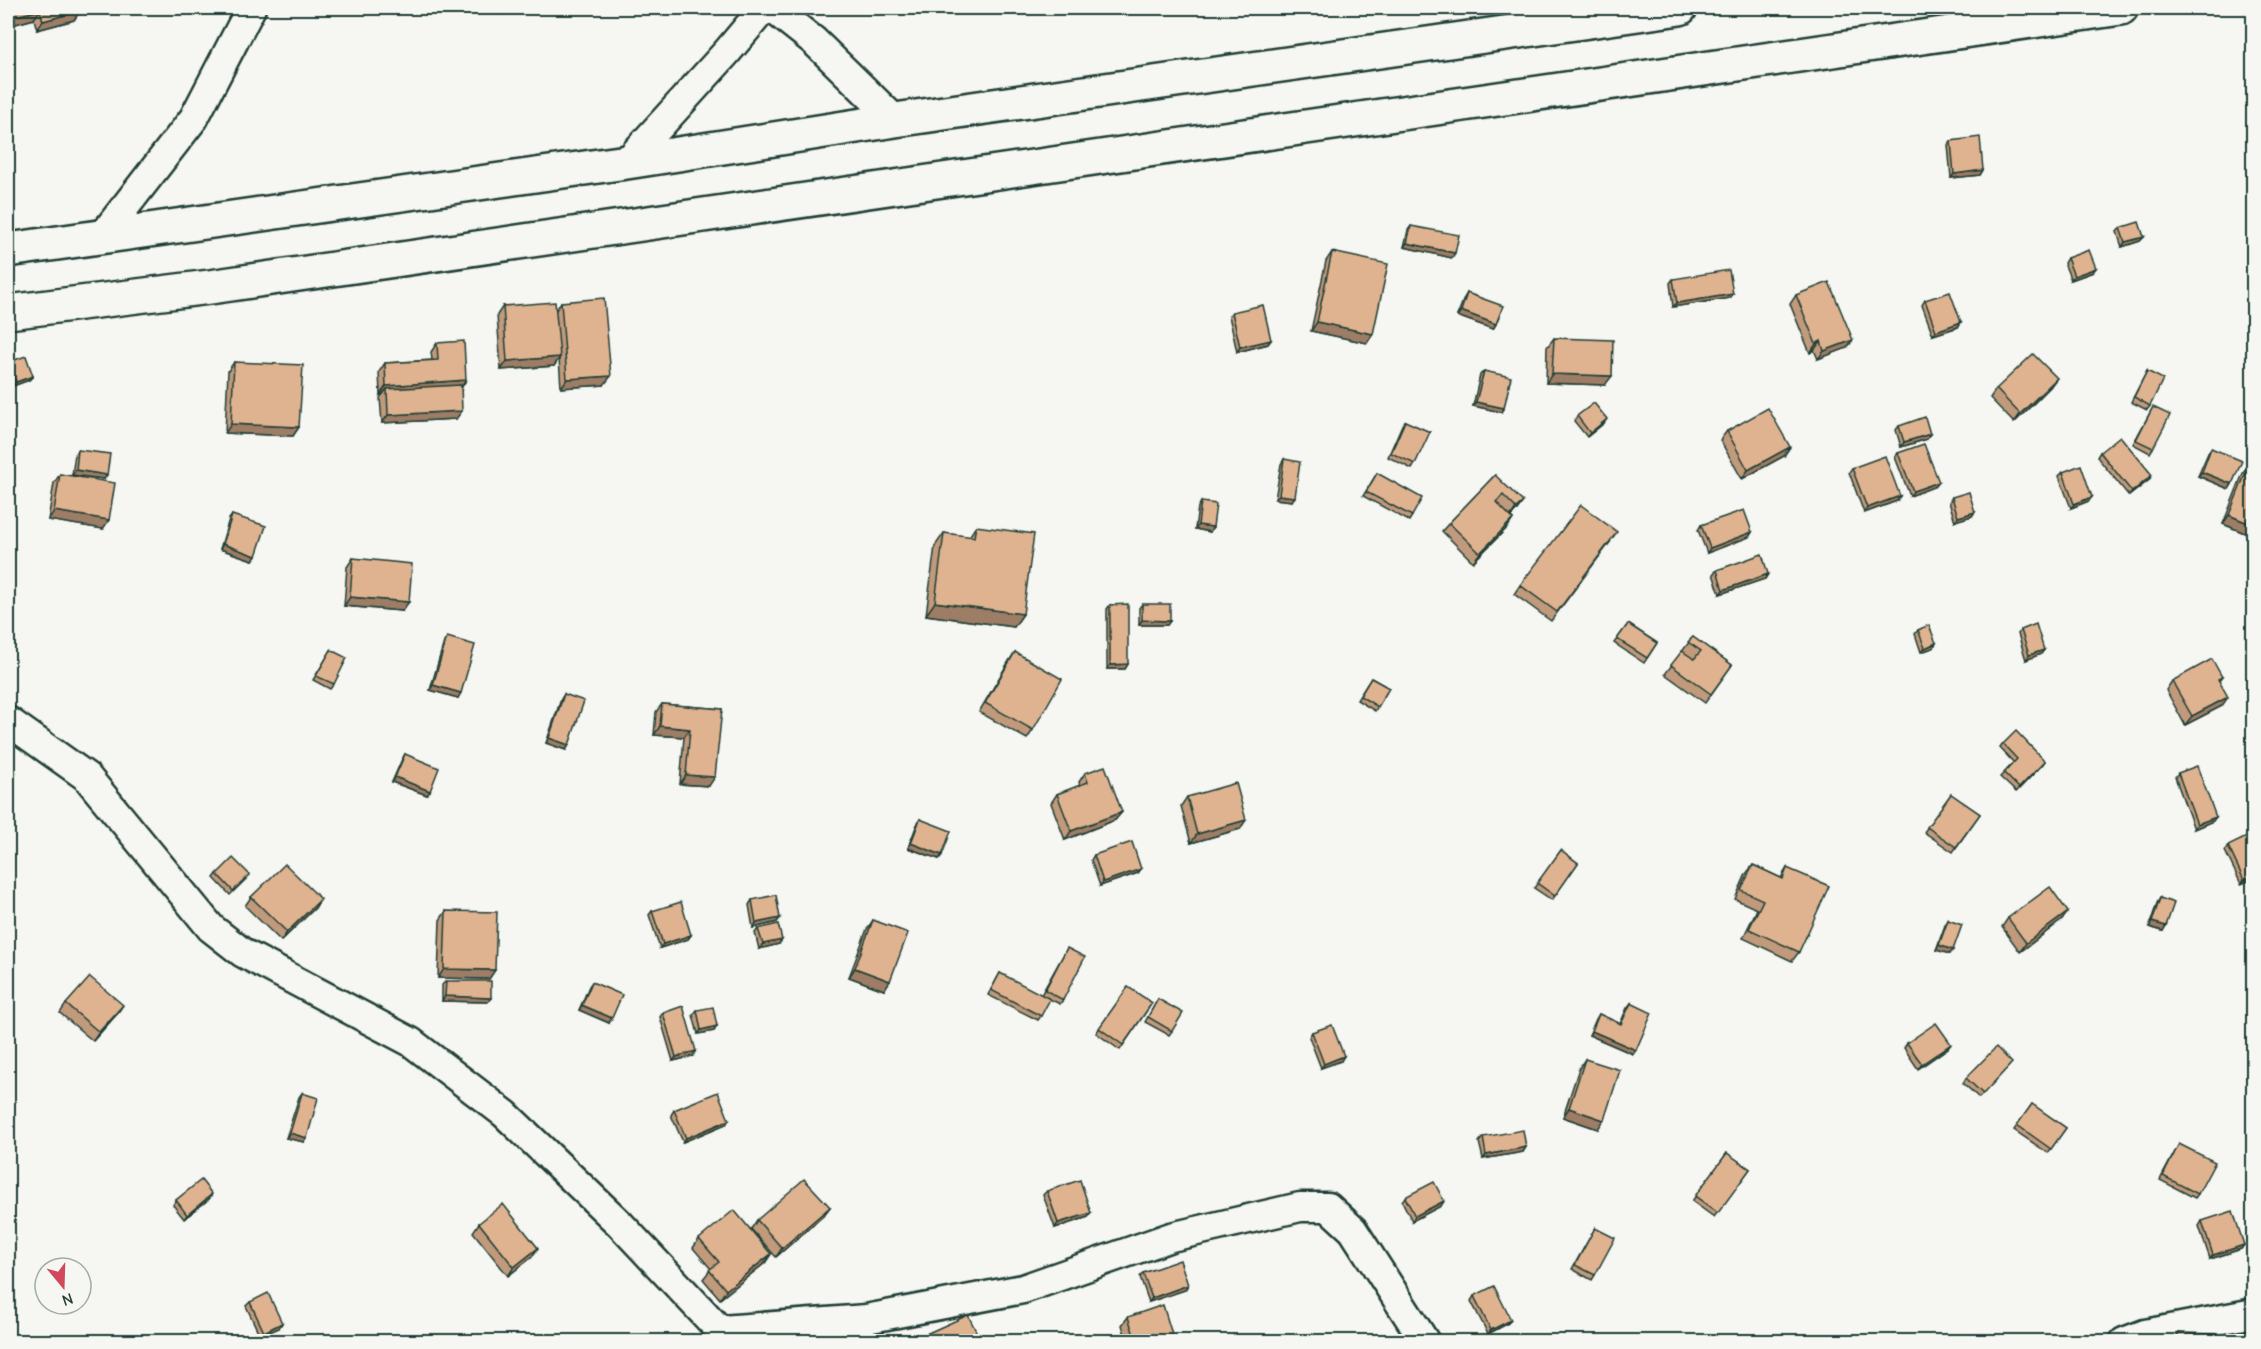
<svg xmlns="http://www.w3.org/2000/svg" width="2261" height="1349" font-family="'Comic Neue',sans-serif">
	<rect width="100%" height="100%" fill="#f6f6f2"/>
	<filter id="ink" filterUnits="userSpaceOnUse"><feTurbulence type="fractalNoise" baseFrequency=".0167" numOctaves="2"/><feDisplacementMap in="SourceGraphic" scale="12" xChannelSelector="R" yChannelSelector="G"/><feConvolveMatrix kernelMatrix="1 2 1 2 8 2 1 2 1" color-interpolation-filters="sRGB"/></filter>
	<g filter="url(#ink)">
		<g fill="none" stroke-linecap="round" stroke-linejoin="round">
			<!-- minor casing -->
			<g stroke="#1f3d34" stroke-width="33">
				<g id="minor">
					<path d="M772,8L814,41L895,120"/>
					<path d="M627,162L727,52L764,8"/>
					<path d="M104,234L194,118L251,8"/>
					<path d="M8,721L87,777L211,928L243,953L411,1042L505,1114L620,1224L731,1342"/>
					<path d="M721,1330L866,1319L1023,1289L1171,1237L1300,1207H1328L1353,1230L1425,1342"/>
					<path d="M2124,1342L2145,1334L2254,1313"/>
				</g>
			</g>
			<!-- trunk casing -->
			<g stroke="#1f3d34" stroke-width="38">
				<g id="trunk">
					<path d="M8,250L627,162L895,120L1680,8"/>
					<path d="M8,312L210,287L2121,8"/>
				</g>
			</g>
			<!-- minor -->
			<use href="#minor" stroke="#f6f6f2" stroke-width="28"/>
			<!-- trunk -->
			<use href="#trunk" stroke="#f6f6f2" stroke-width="33"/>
		</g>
		<!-- wall -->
		<g fill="#c19a7c" stroke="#1f3d34" stroke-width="1.5">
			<path d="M8,8L80,11L74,20L37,30L34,19L8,26Z"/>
			<path d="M504,8H532L506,14Z"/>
			<path d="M1951,141L1983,170L1980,175L1951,178L1948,145Z"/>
			<path d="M1411,226L1452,258L1404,247L1408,230Z"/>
			<path d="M2120,228L2144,237L2140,241L2122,247L2117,232Z"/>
			<path d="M1332,252L1373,334L1367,343L1311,331L1326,261Z"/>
			<path d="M2067,258L2093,272L2071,280L2064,263Z"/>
			<path d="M1673,279L1733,294L1730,298L1673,307L1670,283Z"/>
			<path d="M1467,293L1496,324L1493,329L1457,316L1464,298Z"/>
			<path d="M1796,295L1853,340L1847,348L1818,359L1814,350L1810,353L1790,304Z"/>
			<path d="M1925,300L1961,322L1958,327L1933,335L1922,305Z"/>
			<path d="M561,302L604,385L561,388L559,358L554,366L501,370L497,315L503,306L556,310Z"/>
			<path d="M1232,312L1271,340L1268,344L1237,352L1229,316Z"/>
			<path d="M1554,338L1605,385L1546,383L1547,347Z"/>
			<path d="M437,343L466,380L462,387L456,419L382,423L380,398L383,394L380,395L379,372L385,363L432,360L431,352Z"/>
			<path d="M9,362L33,376L29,380L13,386L8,371V364Z"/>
			<path d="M234,362L299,427L293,436L225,433L228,371Z"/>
			<path d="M1484,371L1501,412L1473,406L1480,375Z"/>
			<path d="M2147,371L2150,406L2147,410L2131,402Z"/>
			<path d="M2050,387L2014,423L1990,398L1996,389Z"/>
			<path d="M2153,407V448L2150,453L2133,444Z"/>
			<path d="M1577,416L1604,423L1587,437L1574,421Z"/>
			<path d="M1405,421L1415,464L1412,469L1388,457L1402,425Z"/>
			<path d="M1899,426L1930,434L1927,439L1901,447L1896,430Z"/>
			<path d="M1727,431L1784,456L1742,479L1720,440Z"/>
			<path d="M2211,448L2232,484L2229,489L2198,476L2208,453Z"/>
			<path d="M78,450L104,479L72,475L75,454Z"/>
			<path d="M2100,452L2149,480L2129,496L2097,457Z"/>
			<path d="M1898,453L1939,482L1936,486L1910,496L1895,457Z"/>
			<path d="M1284,459L1292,501L1275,499L1281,464Z"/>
			<path d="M2249,465L2252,536L2223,524L2243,473Z"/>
			<path d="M1852,468L1897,501L1864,513L1849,472Z"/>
			<path d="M2063,472L2089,501L2071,508L2059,476Z"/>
			<path d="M1377,473L1412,516L1409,521L1363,496Z"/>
			<path d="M60,474L103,529L48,520L54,483Z"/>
			<path d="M1495,475L1517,510L1511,517L1513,519L1507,528L1473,562L1442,531L1449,523Z"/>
			<path d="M1952,497L1972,516L1955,521L1949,502Z"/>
			<path d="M1201,502L1210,532L1195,529L1198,507Z"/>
			<path d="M232,515L256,556L253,560L220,549L229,519Z"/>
			<path d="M1701,525L1752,532L1749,537L1707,553L1698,530Z"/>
			<path d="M976,526L1023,614L1014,627L926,615L935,546L944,533L969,537Z"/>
			<path d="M1611,541L1551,621L1514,594L1520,585Z"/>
			<path d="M353,558L402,611L344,606L347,567Z"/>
			<path d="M1717,570L1768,574L1765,579L1720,594L1713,574Z"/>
			<path d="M1142,604L1170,621L1167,625H1139V608Z"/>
			<path d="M1110,605L1128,664L1125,669H1107V609Z"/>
			<path d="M1628,624L1657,643L1644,663L1614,643Z"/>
			<path d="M1918,630L1936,643L1933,648L1921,652L1915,634Z"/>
			<path d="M2021,630L2044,650L2041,654L2026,660L2018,634Z"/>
			<path d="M447,637L458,698L430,690L444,642Z"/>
			<path d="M1693,637L1732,665L1705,703L1665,674Z"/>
			<path d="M331,650L334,684L330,689L313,680Z"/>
			<path d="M1015,652L1033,730L1027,739L979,712L1009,661Z"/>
			<path d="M2222,677L2219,681L2222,706L2185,725L2166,690L2172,681Z"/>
			<path d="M1371,678L1389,688L1375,711L1357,700Z"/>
			<path d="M564,694L569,745L566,750L546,743L561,699Z"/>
			<path d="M662,704L722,709L709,786L680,784L684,737L654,735L656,712Z"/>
			<path d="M2003,744L2045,761L2042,765L2016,792L2000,777L2014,763L2000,748Z"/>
			<path d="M405,754L430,791L427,795L392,782L402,759Z"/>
			<path d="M1085,773L1122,812L1115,820L1065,840L1051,803L1057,794L1080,786L1079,782Z"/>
			<path d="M2178,773L2213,821L2194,829L2175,777Z"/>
			<path d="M1951,794L1980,814L1953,852L1924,832Z"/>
			<path d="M1187,797L1240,829L1191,843L1181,806Z"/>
			<path d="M920,819L942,855L939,859L908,848L917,824Z"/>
			<path d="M2228,846L2253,879L2241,884L2225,851Z"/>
			<path d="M1561,850L1578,863L1552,900L1534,888Z"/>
			<path d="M1094,855L1141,869L1138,873L1100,886L1091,860Z"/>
			<path d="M1753,865L1781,878L1787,868L1799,952L1792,961L1743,938L1757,909L1735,899L1746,874Z"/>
			<path d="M217,874L246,879L230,895L214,878Z"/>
			<path d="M251,897L315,908L281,941L245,906Z"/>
			<path d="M2160,898L2163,931L2149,927L2157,903Z"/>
			<path d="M752,900L780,918L777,922L753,928L749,905Z"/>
			<path d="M446,911L495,970L489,979L438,978L440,920Z"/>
			<path d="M652,911L691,935L688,939L660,948L649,915Z"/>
			<path d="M2008,918L2062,920L2020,952L2002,927Z"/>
			<path d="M873,920L884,990L849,977L867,929Z"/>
			<path d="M1948,920L1950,954L1936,950L1945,925Z"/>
			<path d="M758,929L779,944L759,949L755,933Z"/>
			<path d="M1067,948L1063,1000L1060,1004L1041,995Z"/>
			<path d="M1000,973L1041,1016L1038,1020L988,995Z"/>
			<path d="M446,981L488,1002L442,1001V985Z"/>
			<path d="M592,982L609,1023L579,1010L589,986Z"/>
			<path d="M1128,987L1152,1003L1120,1050L1096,1033Z"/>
			<path d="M1158,999L1172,1031L1169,1035L1145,1022Z"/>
			<path d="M1631,1003L1636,1050L1633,1054L1589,1035L1596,1019L1599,1014L1620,1024L1627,1008Z"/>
			<path d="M66,1004L117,1014L93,1041L60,1013Z"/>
			<path d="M697,1010L717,1026L714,1031L698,1034L693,1015Z"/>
			<path d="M663,1013L693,1056L673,1061L660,1017Z"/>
			<path d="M1312,1032L1341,1061L1321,1068L1309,1037Z"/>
			<path d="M1907,1043L1951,1044L1948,1048L1918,1069L1904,1048Z"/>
			<path d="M1585,1059L1598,1129L1563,1117L1579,1068Z"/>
			<path d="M2008,1067L1979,1098L1963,1083L1966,1078Z"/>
			<path d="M302,1093L304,1142L286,1138L299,1097Z"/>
			<path d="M2032,1104L2066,1128L2048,1153L2014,1130Z"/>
			<path d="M674,1110L726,1124L683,1142L671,1115Z"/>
			<path d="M1483,1137L1526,1147L1523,1152L1483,1159L1479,1142Z"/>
			<path d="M2179,1144L2198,1194L2195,1198L2160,1180Z"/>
			<path d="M1727,1153L1750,1169L1714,1217L1692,1201Z"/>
			<path d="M1047,1191L1091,1213L1088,1217L1055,1228L1043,1195Z"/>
			<path d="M1405,1197L1444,1201L1441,1206L1412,1221L1402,1201Z"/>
			<path d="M209,1199L184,1219L173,1205L176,1200Z"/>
			<path d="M830,1207L823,1216L776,1257L751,1229L757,1220Z"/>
			<path d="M2202,1221L2244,1245L2241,1249L2210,1259L2199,1226Z"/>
			<path d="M479,1223L532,1257L508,1276L473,1232Z"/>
			<path d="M1595,1228V1275L1592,1280L1572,1269Z"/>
			<path d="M699,1239L771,1254L765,1263L720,1299L703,1279L711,1269L693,1248Z"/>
			<path d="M1143,1273L1185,1290L1149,1302L1140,1277Z"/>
			<path d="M1474,1296L1511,1320L1507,1324L1488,1334L1471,1301Z"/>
			<path d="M250,1302L279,1328L260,1336L246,1306Z"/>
			<path d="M1128,1317L1174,1341H1127L1122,1325Z"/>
			<path d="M2178,1333L2215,1341H2172Z"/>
		</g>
		<!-- shaded-wall -->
		<g fill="#9d7d65" stroke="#1f3d34" stroke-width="1.5">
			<path d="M518,8H532L506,14L509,10Z"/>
			<path d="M40,10L34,19L8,26V18Z"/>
			<path d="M80,11L74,20L37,30L43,21Z"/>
			<path d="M1983,170L1980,175L1951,178L1954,174Z"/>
			<path d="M2144,237L2140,241L2122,247L2125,242Z"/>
			<path d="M1407,243L1455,253L1452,258L1404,247Z"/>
			<path d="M2096,268L2093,272L2071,280L2074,276Z"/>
			<path d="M1733,294L1730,298L1673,307L1677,303Z"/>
			<path d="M1461,311L1496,324L1493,329L1457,316Z"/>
			<path d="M1317,322L1373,334L1367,343L1311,331Z"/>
			<path d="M1961,322L1958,327L1933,335L1936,331Z"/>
			<path d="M1271,340L1268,344L1237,352L1240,347Z"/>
			<path d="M1853,340L1847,348L1818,359L1824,351Z"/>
			<path d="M1821,341L1814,350L1810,353L1816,344Z"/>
			<path d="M560,357L554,366L501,370L507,361Z"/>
			<path d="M1552,374L1612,376L1605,385L1546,383Z"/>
			<path d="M33,376L29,380L13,386L16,382Z"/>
			<path d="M611,376L604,385L561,388L567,379Z"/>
			<path d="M2057,378L2050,387L2014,423L2020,414Z"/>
			<path d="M466,380L460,389H387L383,394L380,395L386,386Z"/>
			<path d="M1476,402L1504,408L1501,412L1473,406Z"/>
			<path d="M462,411L456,419L382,423L388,415Z"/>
			<path d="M1607,419L1604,423L1587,437L1590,433Z"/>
			<path d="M231,424L299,427L293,436L225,433Z"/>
			<path d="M1930,434L1927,439L1901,447L1904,442Z"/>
			<path d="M1790,447L1784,456L1742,479L1748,470Z"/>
			<path d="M76,470L107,475L104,479L72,475Z"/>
			<path d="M2202,472L2232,484L2229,489L2198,476Z"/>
			<path d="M2152,475L2149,480L2129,496L2132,492Z"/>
			<path d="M1939,482L1936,486L1910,496L1913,491Z"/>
			<path d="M1279,495L1295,497L1292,501L1275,499Z"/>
			<path d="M1900,496L1897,501L1864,513L1867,508Z"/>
			<path d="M2092,497L2089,501L2071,508L2074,504Z"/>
			<path d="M1523,502L1517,510L1510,517L1516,508Z"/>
			<path d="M54,511L109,520L103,529L48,520Z"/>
			<path d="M1975,512L1972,516L1955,521L1958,517Z"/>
			<path d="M2229,515L2253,525V534L2252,536L2223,524Z"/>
			<path d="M1513,519L1507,528L1473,562L1480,553Z"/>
			<path d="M1198,525L1213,527L1210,532L1195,529Z"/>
			<path d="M1752,532L1749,537L1707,553L1710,548Z"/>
			<path d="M223,544L256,556L253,560L220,549Z"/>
			<path d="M1768,574L1765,579L1720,594L1723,590Z"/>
			<path d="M350,597L409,602L402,611L344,606Z"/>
			<path d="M935,602L1023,614L1014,627L926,615Z"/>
			<path d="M1142,620L1170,621L1167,625H1139Z"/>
			<path d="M1936,643L1933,648L1921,652L1925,648Z"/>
			<path d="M2044,650L2041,654L2026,660L2029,655Z"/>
			<path d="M1128,664L1125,669H1107L1110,665Z"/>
			<path d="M433,685L461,693L458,698L430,690Z"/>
			<path d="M2228,697L2222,706L2185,725L2192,716Z"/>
			<path d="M660,726L690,729L684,737L654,735Z"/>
			<path d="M549,738L569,745L566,750L546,743Z"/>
			<path d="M2045,761L2042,765L2016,792L2019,788Z"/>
			<path d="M686,775L715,777L709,786L680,784Z"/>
			<path d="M395,777L430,791L427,795L392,782Z"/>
			<path d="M1122,812L1115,820L1065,840L1071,831Z"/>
			<path d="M2216,817L2213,821L2194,829L2197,824Z"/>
			<path d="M1246,820L1240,829L1191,843L1197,834Z"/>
			<path d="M911,843L942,855L939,859L908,848Z"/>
			<path d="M1141,869L1138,873L1100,886L1103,882Z"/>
			<path d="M2253,876V879L2241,884L2244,880Z"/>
			<path d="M321,899L315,908L281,941L287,932Z"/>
			<path d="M2068,912L2062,920L2020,952L2026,943Z"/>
			<path d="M780,918L777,922L753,928L756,923Z"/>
			<path d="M2152,922L2166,926L2163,931L2149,927Z"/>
			<path d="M691,935L688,939L660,948L663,944Z"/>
			<path d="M782,940L779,944L759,949L763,944Z"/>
			<path d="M1939,945L1953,950L1950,954L1936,950Z"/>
			<path d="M855,968L890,981L884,990L849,977Z"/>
			<path d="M444,969L495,970L489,979L438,978Z"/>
			<path d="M445,996L491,998L488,1002L442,1001Z"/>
			<path d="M123,1005L117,1014L93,1041L99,1032Z"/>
			<path d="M582,1005L612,1018L609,1023L579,1010Z"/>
			<path d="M717,1026L714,1031L698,1034L701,1030Z"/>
			<path d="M1592,1031L1636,1050L1633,1054L1589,1035Z"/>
			<path d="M1951,1044L1948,1048L1918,1069L1922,1064Z"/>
			<path d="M696,1051L693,1056L673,1061L676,1057Z"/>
			<path d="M1344,1056L1341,1061L1321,1068L1324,1064Z"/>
			<path d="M1569,1108L1604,1120L1598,1129L1563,1117Z"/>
			<path d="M729,1120L726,1124L683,1142L686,1138Z"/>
			<path d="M290,1133L307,1138L304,1142L286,1138Z"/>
			<path d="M1526,1147L1523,1152L1483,1159L1486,1155Z"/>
			<path d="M212,1194L209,1199L184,1219L187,1215Z"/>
			<path d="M1444,1201L1441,1206L1412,1221L1415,1216Z"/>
			<path d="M830,1207L823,1216L776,1257L782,1248Z"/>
			<path d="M1091,1213L1088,1217L1055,1228L1058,1223Z"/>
			<path d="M2244,1245L2241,1249L2210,1259L2213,1255Z"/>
			<path d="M538,1248L532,1257L508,1276L514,1267Z"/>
			<path d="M771,1254L765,1263L720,1299L726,1290Z"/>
			<path d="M1188,1285L1185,1290L1149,1302L1152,1298Z"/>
			<path d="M1511,1320L1507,1324L1488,1334L1491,1330Z"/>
			<path d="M282,1323L279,1328L260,1336L264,1332Z"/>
		</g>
		<!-- building -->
		<g fill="#e0b390" stroke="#1f3d34" stroke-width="1.5">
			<path d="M8,8H79L80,11L43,21L40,10L8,18Z"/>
			<path d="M508,8H518L509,10Z"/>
			<path d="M1980,137L1983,170L1954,174L1951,141Z"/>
			<path d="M2139,222L2144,237L2125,242L2120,228Z"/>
			<path d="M1411,226L1459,235L1455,253L1407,243Z"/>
			<path d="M2089,250L2096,268L2074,276L2067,258Z"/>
			<path d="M1332,252L1388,264L1373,334L1317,322Z"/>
			<path d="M1729,270L1733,294L1677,303L1673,279Z"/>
			<path d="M1829,282L1853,340L1824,351L1821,341L1816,344L1796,295Z"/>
			<path d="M1950,292L1961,322L1936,331L1925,300Z"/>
			<path d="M1467,293L1503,306L1496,324L1461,311Z"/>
			<path d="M604,298L611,376L567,379L561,302Z"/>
			<path d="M555,302L560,357L507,361L503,306Z"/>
			<path d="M1263,305L1271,340L1240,347L1232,312Z"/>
			<path d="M1554,338L1613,340L1612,376L1552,374Z"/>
			<path d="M464,341L466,380L386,386L385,363L438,360L437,343Z"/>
			<path d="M2033,354L2057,378L2020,414L1996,389Z"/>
			<path d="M26,356L33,376L16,382L9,362Z"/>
			<path d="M234,362L303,365L299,427L231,424Z"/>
			<path d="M1484,371L1511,377L1504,408L1476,402Z"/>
			<path d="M2147,371L2163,379L2150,406L2134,397Z"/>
			<path d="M461,385L462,411L388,415L387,389Z"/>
			<path d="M1594,403L1607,419L1590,433L1577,416Z"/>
			<path d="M2153,407L2170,415L2153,448L2136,440Z"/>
			<path d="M1768,408L1790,447L1748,470L1727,431Z"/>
			<path d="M1925,417L1930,434L1904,442L1899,426Z"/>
			<path d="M1405,421L1430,432L1415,464L1391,453Z"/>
			<path d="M2120,436L2152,475L2132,492L2100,452Z"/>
			<path d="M1924,444L1939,482L1913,491L1898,453Z"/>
			<path d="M2211,448L2242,461L2232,484L2202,472Z"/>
			<path d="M78,450L110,454L107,475L76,470Z"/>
			<path d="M1885,456L1900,496L1867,508L1852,468Z"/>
			<path d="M1284,459L1300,462L1295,497L1279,495Z"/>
			<path d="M2081,465L2092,497L2074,504L2063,472Z"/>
			<path d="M2249,465L2253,466V525L2229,515Z"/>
			<path d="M1377,473L1422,498L1412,516L1366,492Z"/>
			<path d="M60,474L115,483L109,520L54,511Z"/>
			<path d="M1495,475L1523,502L1516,508L1503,495L1496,502L1513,519L1480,553L1449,523Z"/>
			<path d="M1969,492L1975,512L1958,517L1952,497Z"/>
			<path d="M1201,502L1216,504L1213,527L1198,525Z"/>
			<path d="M1581,505L1617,532L1557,612L1520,585Z"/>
			<path d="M1744,510L1752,532L1710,548L1701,525Z"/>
			<path d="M232,515L266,526L256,556L223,544Z"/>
			<path d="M976,526L1034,534L1023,614L935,602L944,533L974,537Z"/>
			<path d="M1762,554L1768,574L1723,590L1717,570Z"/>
			<path d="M353,558L412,564L409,602L350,597Z"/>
			<path d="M1128,604V664L1110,665V605Z"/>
			<path d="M1142,604H1170V621L1142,620Z"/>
			<path d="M1628,624L1657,643L1647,658L1617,639Z"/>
			<path d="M2036,624L2044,650L2029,655L2021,630Z"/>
			<path d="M1929,625L1936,643L1925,648L1918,630Z"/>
			<path d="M447,637L475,645L461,693L433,685Z"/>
			<path d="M1693,637L1732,665L1711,694L1671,665L1682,651L1694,659L1701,651L1688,642Z"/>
			<path d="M331,650L347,658L334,684L316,676Z"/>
			<path d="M1015,652L1062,679L1033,730L985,703Z"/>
			<path d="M2212,659L2222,677L2218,679L2228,697L2192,716L2172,681Z"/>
			<path d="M1371,678L1389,688L1378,707L1360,696Z"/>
			<path d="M564,694L584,701L569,745L549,738Z"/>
			<path d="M662,704L722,709L715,777L686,775L690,729L660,726Z"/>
			<path d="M2016,731L2045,761L2019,788L2004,773L2017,759L2003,744Z"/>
			<path d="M405,754L439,768L430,791L395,777Z"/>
			<path d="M8,765L16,772L8,782Z"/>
			<path d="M1105,766L1122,812L1071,831L1057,794L1088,782L1085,773Z"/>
			<path d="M2197,766L2216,817L2197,824L2178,773Z"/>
			<path d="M1236,783L1246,820L1197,834L1187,797Z"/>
			<path d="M1951,794L1980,814L1956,847L1927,827Z"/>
			<path d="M920,819L951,831L942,855L911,843Z"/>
			<path d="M2253,834V876L2244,880L2228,846Z"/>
			<path d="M1132,842L1141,869L1103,882L1094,855Z"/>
			<path d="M1561,850L1578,863L1555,896L1537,883Z"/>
			<path d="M233,858L250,875L233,891L217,874Z"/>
			<path d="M285,864L321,899L287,932L251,897Z"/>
			<path d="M1753,865L1783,879L1787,868L1829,886L1799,952L1749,929L1763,900L1741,890Z"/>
			<path d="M2050,887L2068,912L2026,943L2008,918Z"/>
			<path d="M776,895L780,918L756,923L752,900Z"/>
			<path d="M2160,898L2174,903L2166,926L2152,922Z"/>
			<path d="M681,902L691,935L663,944L652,911Z"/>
			<path d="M446,911L497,912L495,970L444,969Z"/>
			<path d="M873,920L908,933L890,981L855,968Z"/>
			<path d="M1948,920L1962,925L1953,950L1939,945Z"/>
			<path d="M778,924L782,940L763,944L758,929Z"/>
			<path d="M1067,948L1085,957L1063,1000L1045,990Z"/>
			<path d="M1000,973L1050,999L1041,1016L991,990Z"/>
			<path d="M90,977L123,1005L99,1032L66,1004Z"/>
			<path d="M446,981H491V998L445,996Z"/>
			<path d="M592,982L622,995L612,1018L582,1005Z"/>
			<path d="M1128,987L1152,1003L1123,1045L1099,1028Z"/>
			<path d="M1158,999L1183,1013L1172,1031L1148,1017Z"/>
			<path d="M1631,1003L1652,1013L1636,1050L1592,1031L1599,1014L1621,1024Z"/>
			<path d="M683,1006L696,1051L676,1057L663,1013Z"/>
			<path d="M713,1007L717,1026L701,1030L697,1010Z"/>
			<path d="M1936,1023L1951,1044L1922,1064L1907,1043Z"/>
			<path d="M1332,1025L1344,1056L1324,1064L1312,1032Z"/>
			<path d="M1996,1047L2012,1063L1983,1094L1966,1078Z"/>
			<path d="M1585,1059L1620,1070L1604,1120L1569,1108Z"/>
			<path d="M718,1092L729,1120L686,1138L674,1110Z"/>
			<path d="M302,1093L318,1098L307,1138L290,1133Z"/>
			<path d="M2032,1104L2066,1128L2051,1149L2017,1125Z"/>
			<path d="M1523,1130L1526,1147L1486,1155L1483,1137Z"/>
			<path d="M2179,1144L2215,1162L2198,1194L2163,1176Z"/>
			<path d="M1727,1153L1750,1169L1718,1213L1695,1196Z"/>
			<path d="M804,1179L830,1207L782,1248L757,1220Z"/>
			<path d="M201,1180L212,1194L187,1215L176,1200Z"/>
			<path d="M1080,1180L1091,1213L1058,1223L1047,1191Z"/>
			<path d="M1434,1182L1444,1201L1415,1216L1405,1197Z"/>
			<path d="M503,1204L538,1248L514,1267L479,1223Z"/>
			<path d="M734,1210L771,1254L726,1290L709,1270L719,1262L699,1239Z"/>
			<path d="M2233,1211L2244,1245L2213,1255L2202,1221Z"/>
			<path d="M1595,1228L1615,1238L1595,1275L1575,1265Z"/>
			<path d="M1180,1260L1188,1285L1152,1298L1143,1273Z"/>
			<path d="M1494,1286L1511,1320L1491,1330L1474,1296Z"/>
			<path d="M268,1293L282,1323L264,1332L250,1302Z"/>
			<path d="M1163,1305L1174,1341H1136L1128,1317Z"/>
			<path d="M968,1315L981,1341H918L917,1338Z"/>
			<path d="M2178,1333L2215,1334V1341H2178Z"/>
		</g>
	</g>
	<!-- margin -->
	<rect width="2261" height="1349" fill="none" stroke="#f6f6f2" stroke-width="30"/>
	<rect x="15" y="15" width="2231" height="1319" fill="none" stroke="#1f3d34" stroke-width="2" filter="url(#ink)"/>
	<!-- north arrow -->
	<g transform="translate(63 1286) rotate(161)"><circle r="28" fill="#f6f6f2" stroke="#a0aca6" stroke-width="1.5"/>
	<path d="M0-4.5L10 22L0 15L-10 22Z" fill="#d1495b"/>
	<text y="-9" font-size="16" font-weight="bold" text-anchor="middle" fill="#1f3d34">N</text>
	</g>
</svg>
